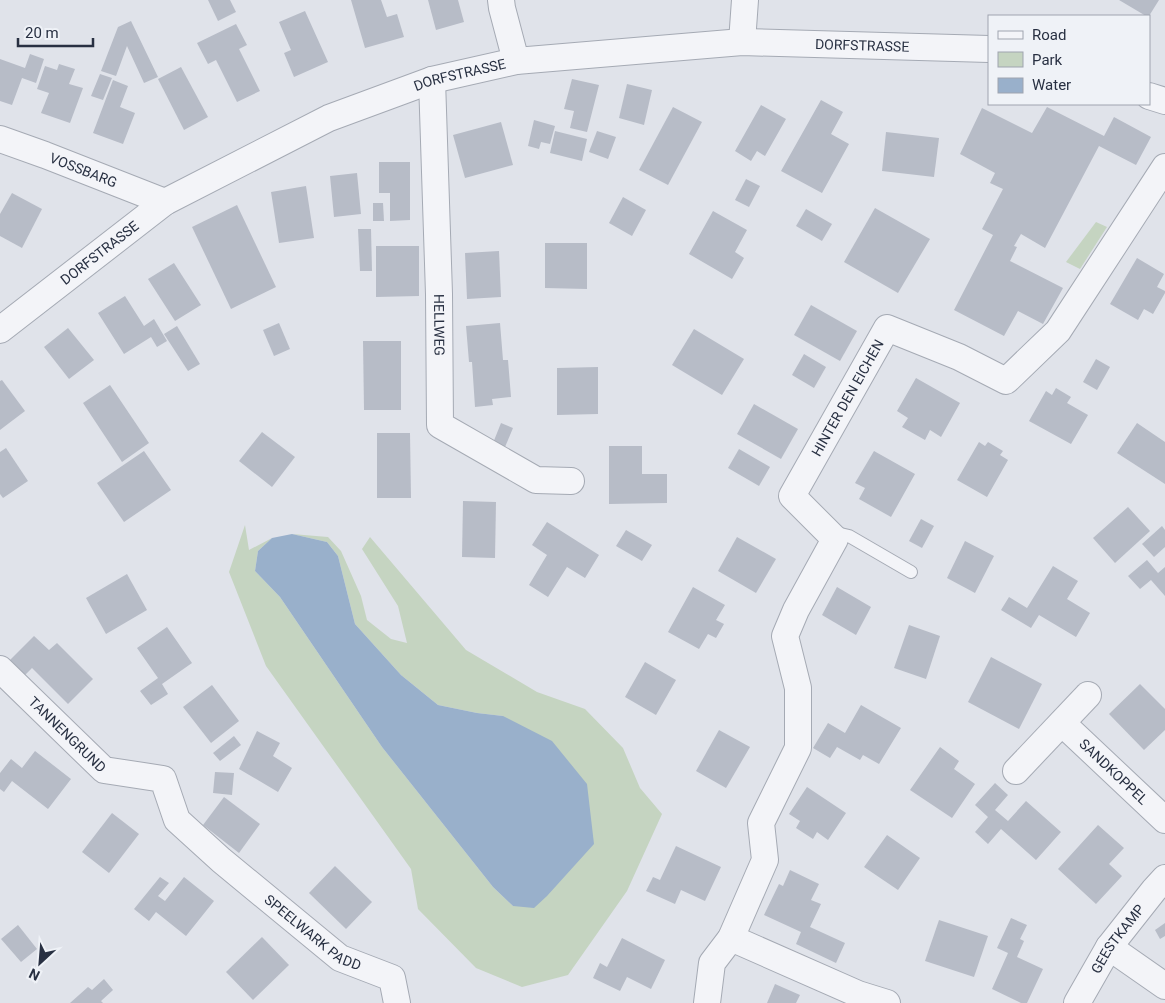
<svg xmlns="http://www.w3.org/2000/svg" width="1165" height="1003" font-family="Roboto,sans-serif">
	<rect width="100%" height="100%" fill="#e0e3ea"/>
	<!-- green -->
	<g fill="#c5d4c1">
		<path d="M1096,222L1107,227L1080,269L1066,262Z"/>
		<path d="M245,525L249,550L272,538L258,551L255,571L280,597L382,747L493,887L513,906L503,716L477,713L438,705L401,675L355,624L338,556L327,542L292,534L328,537L341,551L361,596L367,620L391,639L407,643L398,606L362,549L370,537L466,650L537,692L585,709L623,748L640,788L662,814L627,891L568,975L522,987L476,968L418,909L411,869L266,666L229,572Z"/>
	</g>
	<!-- water -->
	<path fill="#99b0cb" d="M292,534L327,542L338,556L355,624L401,675L438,705L477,713L503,716L552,741L587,784L594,844L547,896L534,908L513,906L493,887L382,747L280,597L255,571L258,551L272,538Z"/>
	<!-- building -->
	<g fill="#b7bcc7">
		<path d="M208,0H230L236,12L218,21Z"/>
		<path d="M351,0H381L387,17L397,14L404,37L365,48Z"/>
		<path d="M428,0H458L464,22L436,30Z"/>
		<path d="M1119,0H1159L1149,16H1146Z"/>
		<path d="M305,11L328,62L294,77L284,53L291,50L279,22Z"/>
		<path d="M131,21L158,77L144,83L127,46L116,76L101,71L118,27Z"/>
		<path d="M236,24L247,45L239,49L260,91L237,102L216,60L208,64L197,43Z"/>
		<path d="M30,54L44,59L36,83L22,78L12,105L0,101V59L25,68Z"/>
		<path d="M59,64L75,69L69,84L83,88L70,123L41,113L49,93L37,89L45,66L57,70Z"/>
		<path d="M181,67L208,117L184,130L158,79Z"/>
		<path d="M100,74L112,78L103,100L91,96Z"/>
		<path d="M572,79L599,85L587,132L570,128L574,111L564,109Z"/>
		<path d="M113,80L128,86L120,107L135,113L123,144L93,133Z"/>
		<path d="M627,84L652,90L644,125L619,118Z"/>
		<path d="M821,100L843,112L831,134L849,144L822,193L781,171Z"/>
		<path d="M761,105L786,119L765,156L757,151L751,161L735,151Z"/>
		<path d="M673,107L702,122L668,185L639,170Z"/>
		<path d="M1047,107L1104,136L1114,117L1151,137L1136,165L1099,146L1045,248L1021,234L1014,246L1017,247L1010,261L1063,288L1043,324L1018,311L1004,336L954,310L993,235L982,229L1003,189L990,183L995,173L960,154L982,108L1032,133Z"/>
		<path d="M534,120L555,126L550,144L541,142L539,149L528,146Z"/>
		<path d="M501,122L513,165L465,178L453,135Z"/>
		<path d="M555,131L587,139L582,161L550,153Z"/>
		<path d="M597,131L616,137L608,159L589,152Z"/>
		<path d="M886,132L939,138L934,177L882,171Z"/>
		<path d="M379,162H410V220L390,221V193H379Z"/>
		<path d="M357,173L361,214L334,217L330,176Z"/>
		<path d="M746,179L760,186L749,207L735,200Z"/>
		<path d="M306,186L314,238L279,243L271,192Z"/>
		<path d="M12,193L42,209L22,248L0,236V214Z"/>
		<path d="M623,197L646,210L632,236L609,223Z"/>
		<path d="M373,203H383L384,221H373Z"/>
		<path d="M237,205L276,287L231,309L192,227Z"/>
		<path d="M875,208L930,239L898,293L844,262Z"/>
		<path d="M806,209L832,224L822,241L796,226Z"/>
		<path d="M713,211L747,230L735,252L744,258L732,279L689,254Z"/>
		<path d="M358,229H371L372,271H360Z"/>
		<path d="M545,243H587V289L545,288Z"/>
		<path d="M376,246H419V296L376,297Z"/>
		<path d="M499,251L501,297L467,299L465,253Z"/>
		<path d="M1137,258L1164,274L1157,287L1165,291V293L1153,314L1144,309L1138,320L1110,304Z"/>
		<path d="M174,263L201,305L175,321L148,279Z"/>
		<path d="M125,296L144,326L154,319L167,341L157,347L151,337L124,354L98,313Z"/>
		<path d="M811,305L857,331L840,361L794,335Z"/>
		<path d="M279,323L290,349L274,356L263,330Z"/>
		<path d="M500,323L503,360H508L511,397L492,399L493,405L475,407L472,362H469L466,326Z"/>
		<path d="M177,326L200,364L188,371L164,334Z"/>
		<path d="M68,328L94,360L69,379L44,347Z"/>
		<path d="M694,329L744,359L722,395L672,365Z"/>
		<path d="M363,341H401V410H364Z"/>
		<path d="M804,354L826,367L814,388L792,375Z"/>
		<path d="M1096,359L1110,367L1097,390L1083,382Z"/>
		<path d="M598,367V414L557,415V368Z"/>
		<path d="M916,378L960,403L941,437L930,430L925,440L902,427L908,418L897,411Z"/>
		<path d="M2,380L25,411L0,430V381Z"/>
		<path d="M110,385L149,443L122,462L83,403Z"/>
		<path d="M1056,388L1071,397L1067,403L1088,415L1071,444L1029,421L1046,391L1052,395Z"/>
		<path d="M754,404L798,429L781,459L737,434Z"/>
		<path d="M501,423L513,428L505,447L493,443Z"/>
		<path d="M1137,423L1165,442V484L1117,453Z"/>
		<path d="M262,432L295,457L272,487L239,461Z"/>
		<path d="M377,433H410L411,498H377Z"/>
		<path d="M979,442L985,446L988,442L1003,451L1000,455L1008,460L987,497L957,480Z"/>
		<path d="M609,446H642V474H667V503L609,504Z"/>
		<path d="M6,448L28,481L3,498L0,494V452Z"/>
		<path d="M739,449L770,467L759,486L728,468Z"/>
		<path d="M144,451L171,490L124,522L97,483Z"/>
		<path d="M874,451L915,474L891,517L859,499L865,488L855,483Z"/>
		<path d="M463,501L496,502L495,558L462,557Z"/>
		<path d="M1128,507L1150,531L1115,563L1093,538Z"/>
		<path d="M921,519L934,526L922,548L909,541Z"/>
		<path d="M547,522L599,555L585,578L567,567L548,597L529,585L547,555L532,545Z"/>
		<path d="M1162,526L1165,530V547L1154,557L1142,544Z"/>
		<path d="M626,530L652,545L642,561L616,546Z"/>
		<path d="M737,537L776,559L756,593L718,571Z"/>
		<path d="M965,541L994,556L975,593L947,578Z"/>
		<path d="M1147,560L1158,573L1165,567V596L1151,580L1140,589L1128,576Z"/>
		<path d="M1053,566L1078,581L1067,599L1090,613L1076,637L1039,615L1031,628L1001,610L1009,597L1027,608Z"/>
		<path d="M127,574L147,610L106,634L86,598Z"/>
		<path d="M693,587L725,605L716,620L724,624L716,638L708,634L699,649L668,632Z"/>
		<path d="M837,587L871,607L856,635L822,615Z"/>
		<path d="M909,625L940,636L926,679L894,668Z"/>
		<path d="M167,627L192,663L162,684L168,694L151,705L140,691L158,678L137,648Z"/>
		<path d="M34,636L49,650L57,643L93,679L68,704L32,668L25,675L10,660Z"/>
		<path d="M991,657L1042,684L1019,729L968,702Z"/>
		<path d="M645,662L676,680L656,715L625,697Z"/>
		<path d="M1140,684L1165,709V730L1144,750L1109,714Z"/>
		<path d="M212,685L239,721L211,743L183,707Z"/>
		<path d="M861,705L901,728L879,764L863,755L860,760L837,747L830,758L813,748L828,723L845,733Z"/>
		<path d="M719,730L750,747L726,788L696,771Z"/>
		<path d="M257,731L280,743L273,756L292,768L278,792L239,769Z"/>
		<path d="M234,736L241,745L220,761L213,753Z"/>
		<path d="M940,747L959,761L954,769L975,784L952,818L910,790Z"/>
		<path d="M35,751L71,779L48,809L12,781L4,792L0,789V773L11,759L22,768Z"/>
		<path d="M215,772L234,773L232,795L213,793Z"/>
		<path d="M995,783L1008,795L995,810L1008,821L1026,801L1061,832L1036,860L1001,829L988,844L975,832L988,817L975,805Z"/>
		<path d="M807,787L846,813L828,840L817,832L813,839L796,828L800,821L789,814Z"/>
		<path d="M224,797L260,824L239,853L203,825Z"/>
		<path d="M112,813L139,834L109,873L82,852Z"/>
		<path d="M1098,825L1124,848L1109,864L1122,876L1096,904L1058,869Z"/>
		<path d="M887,835L920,858L898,890L864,867Z"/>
		<path d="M676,846L721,867L705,901L681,890L675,904L646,891L653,877L660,880Z"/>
		<path d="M335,866L372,902L346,929L309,893Z"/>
		<path d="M790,870L819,884L811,900L821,904L810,927L845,943L836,963L796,944L801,932L764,915L779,884L783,886Z"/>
		<path d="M160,877L169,883L158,896L165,901L184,877L214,901L186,936L156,912L149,921L134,909Z"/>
		<path d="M1011,918L1027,925L1020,939L1024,941L1017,957L1043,969L1027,1003H1021L992,989L1008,953L997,948Z"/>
		<path d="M939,920L988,936L974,977L925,961Z"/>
		<path d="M1165,923V936L1160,939L1155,930Z"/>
		<path d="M18,925L37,949L21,962L1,939Z"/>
		<path d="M262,937L289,965L253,1000L226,972Z"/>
		<path d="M622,938L665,960L651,989L627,977L620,991L593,978L600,963L607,967Z"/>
		<path d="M104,979L113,990L101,1001L103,1003H70L88,987L92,990Z"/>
		<path d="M775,984L800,995L796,1003H767Z"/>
	</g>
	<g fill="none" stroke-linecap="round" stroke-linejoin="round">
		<!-- lane casing -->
		<g stroke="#a5aab4" stroke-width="14">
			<path id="lane" d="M832,532L849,536L911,572"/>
		</g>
		<!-- street casing -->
		<g stroke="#a5aab4" stroke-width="28">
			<g id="street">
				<path d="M501,0L502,8L516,61"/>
				<path d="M742,42L745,0"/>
				<path id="s1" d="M432,80L439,294L440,425L536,480L571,481"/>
				<path d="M1149,96L1165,101"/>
				<path id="s2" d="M0,139L45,155L165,202"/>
				<path id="s3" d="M0,330L165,202L329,118L432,80L516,61L742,42L989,49"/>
				<path id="s4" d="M0,669L104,770L163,779L177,820L221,860L340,958L392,978L397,1003"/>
				<path id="s5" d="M1062,723L1165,820"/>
				<path d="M1016,771L1088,695"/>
				<path d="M731,938L858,994L887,1003"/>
				<path d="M1109,947L1165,986"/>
				<path id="s6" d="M707,1003L712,963L731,938L765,860L761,823L798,748V688L785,636L796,610L835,539L792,496L887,328L959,357L1006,381L1058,331L1165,167"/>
				<path id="s7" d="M1077,1003L1109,947L1154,890L1165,878"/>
			</g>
		</g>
		<!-- lane -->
		<use href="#lane" stroke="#f3f4f8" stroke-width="12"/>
		<!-- street -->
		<use href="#street" stroke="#f3f4f8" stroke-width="26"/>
	</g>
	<g text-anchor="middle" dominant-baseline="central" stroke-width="4.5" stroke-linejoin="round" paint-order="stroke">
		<!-- street labels -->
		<g font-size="14" fill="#283042" stroke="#eff2f7">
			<text stroke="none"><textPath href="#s3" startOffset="936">DORFSTRASSE</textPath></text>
			<text stroke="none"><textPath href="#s3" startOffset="531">DORFSTRASSE</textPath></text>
			<text stroke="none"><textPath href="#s2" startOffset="89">VOSSBARG</textPath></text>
			<text stroke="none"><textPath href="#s3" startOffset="126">DORFSTRASSE</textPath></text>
			<text stroke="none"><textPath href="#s1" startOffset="245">HELLWEG</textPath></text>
			<text stroke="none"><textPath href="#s6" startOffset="674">HINTER DEN EICHEN</textPath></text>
			<text stroke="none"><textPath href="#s4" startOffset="94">TANNENGRUND</textPath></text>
			<text stroke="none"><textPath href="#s5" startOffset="71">SANDKOPPEL</textPath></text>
			<text stroke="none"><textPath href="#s4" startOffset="425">SPEELWARK PADD</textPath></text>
			<text stroke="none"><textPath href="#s7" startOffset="76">GEESTKAMP</textPath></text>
		</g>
	</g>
	<!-- legend -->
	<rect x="988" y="15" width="162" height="90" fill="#eff2f7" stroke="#9fa4af"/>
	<rect x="998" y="31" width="25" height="8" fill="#f3f4f8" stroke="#9fa4af"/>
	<text x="1032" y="40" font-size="15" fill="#283042">Road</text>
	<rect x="998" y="52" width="25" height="15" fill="#c5d4c1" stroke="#9fa4af"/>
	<text x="1032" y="65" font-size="15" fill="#283042">Park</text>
	<rect x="998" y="78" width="25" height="15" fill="#99b0cb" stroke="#9fa4af"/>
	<text x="1032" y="90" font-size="15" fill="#283042">Water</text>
	<!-- north arrow -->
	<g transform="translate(40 963) rotate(206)" stroke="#eff2f7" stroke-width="4" paint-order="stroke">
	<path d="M0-4L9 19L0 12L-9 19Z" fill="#283042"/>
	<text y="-8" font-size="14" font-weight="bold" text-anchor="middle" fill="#283042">N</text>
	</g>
	<!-- scale -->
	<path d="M18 38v8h75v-8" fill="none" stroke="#283042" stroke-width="2.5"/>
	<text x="25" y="38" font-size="15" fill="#283042" stroke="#eff2f7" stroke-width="4" paint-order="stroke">20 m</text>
</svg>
